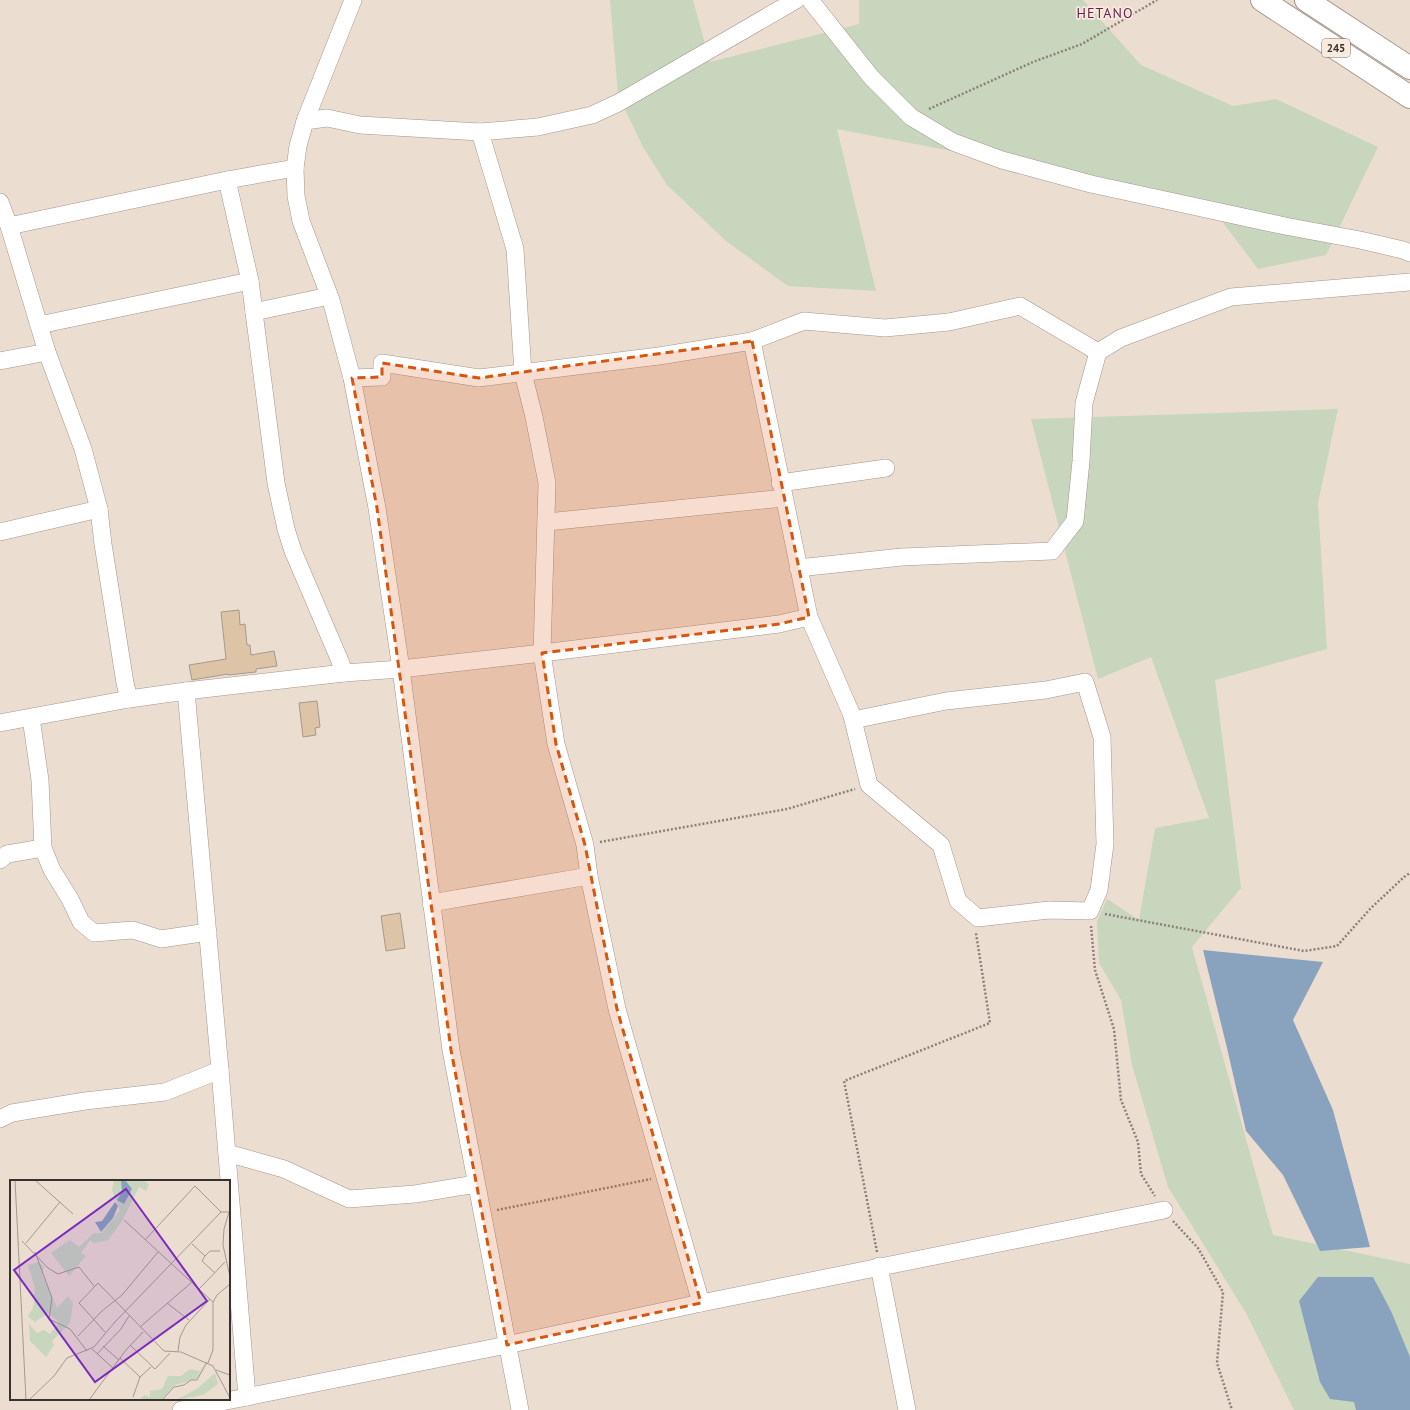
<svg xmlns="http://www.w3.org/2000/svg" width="1410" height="1410" font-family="'PT Sans',sans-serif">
	<rect width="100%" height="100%" fill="#ecddd1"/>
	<!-- green -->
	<g fill="#c8d6be">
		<path d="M610,0H693L710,62L859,24V0H1083L1141,65L1233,106L1276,99L1378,147L1326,255L1258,269L1206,200L837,129L876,291L788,286L726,241L667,185L643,147L618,95Z"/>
		<path d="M1338,409L1318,503L1327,649L1215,680L1241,888L1192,947L1273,1235L1410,1264V1410H1294L1246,1313L1168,1187L1132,1065L1121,1000L1099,963L1097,921L1107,899L1139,920L1155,828L1209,818L1151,657L1098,679L1031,419Z"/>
	</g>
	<!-- water -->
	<g fill="#89a2bd">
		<path d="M1203,950L1323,962L1293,1020L1333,1110L1370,1247L1320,1251L1283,1175L1246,1131L1227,1048Z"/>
		<path d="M1318,1277H1373L1391,1311L1410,1357V1410H1356L1354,1402L1330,1399L1320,1382L1299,1301Z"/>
	</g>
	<!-- building -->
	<g fill="#ddc4a7" stroke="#a5998c">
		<path d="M239,610L240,625L245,624L247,645H250L251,655L274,651L277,666L256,669V672L228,675V674L192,680L189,665L226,659L221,612Z"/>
		<path d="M317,701L320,727L315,728L316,735L303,737L299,703Z"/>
		<path d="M400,913L405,948L386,951L381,916Z"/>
	</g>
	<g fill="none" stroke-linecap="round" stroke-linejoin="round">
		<!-- minor casing -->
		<g stroke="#a4968c" stroke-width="18">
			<g id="minor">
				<path d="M353,0L305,121L298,146L295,168L296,196L301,221L331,300L352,378L377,508L401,669L451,1050L520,1410"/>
				<path d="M810,0L871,77L911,117L953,142L1002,160L1091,184L1285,226L1360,240L1403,250L1410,253"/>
				<path d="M305,121L327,118L360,125L480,132L538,127L592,115L618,103L796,0"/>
				<path d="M480,132L515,249L523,373L534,417L547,483L542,653L556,744L585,845L589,876L617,1009L701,1303"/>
				<path d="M227,180L250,281L276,483L286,529L293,551L340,661L344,673"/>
				<path d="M0,202L9,226L47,352L83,449L99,509L103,544L125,683L129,699"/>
				<path d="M9,226L227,180L295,168"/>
				<path d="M254,312L329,296"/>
				<path d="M39,325L250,281"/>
				<path d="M752,341L804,321L885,328L949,322L1020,306L1098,352"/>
				<path d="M0,361L47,352"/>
				<path d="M352,378L382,377V363L479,378L659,356L752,341L809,617L851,713L853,720L869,785L941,845L958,901L978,918L1049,910L1090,911L1099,890L1105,844L1102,737L1085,682L1046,690L946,701L853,720"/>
				<path d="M780,483L886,468"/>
				<path d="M547,522L784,498"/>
				<path d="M0,532L99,509"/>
				<path d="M798,568L902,557L1052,551L1075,521L1081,461L1084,403L1098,352L1121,338L1231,297L1410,282"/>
				<path d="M186,691L220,1070L247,1397"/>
				<path d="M31,718L40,780L43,848"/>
				<path d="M0,723L129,699L186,691L344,673L401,669L542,653L779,624L809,617"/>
				<path d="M0,860L7,854L43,848L52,870L70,899L81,922L94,933L133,930L161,939L208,932"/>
				<path d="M431,903L589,876"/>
				<path d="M0,1119L12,1113L85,1101L165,1092L220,1070"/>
				<path d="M227,1153L284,1169L349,1199L415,1194L476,1184"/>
				<path d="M879,1266L907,1410"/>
				<path d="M181,1410L507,1345L701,1303L1164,1210"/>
			</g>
		</g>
		<!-- highway casing -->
		<g stroke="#a4968c" stroke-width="24">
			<g id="highway">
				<path d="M1262,0L1410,97"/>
				<path d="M1306,0L1410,68"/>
			</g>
		</g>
		<!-- path -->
		<g stroke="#8b817a" stroke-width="2.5" stroke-dasharray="2 2" stroke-linecap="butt">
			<path d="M929,109L1033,62L1082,44L1157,0"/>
			<path d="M600,842L787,809L855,789"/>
			<path d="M1105,914L1304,951L1337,946L1370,909L1404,877L1410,873"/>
			<path d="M1091,926L1095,970L1114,1029L1121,1100L1138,1142L1141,1174L1155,1196"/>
			<path d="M497,1210L651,1179"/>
			<path d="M1173,1221L1198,1248L1223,1292L1217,1363L1232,1410"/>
			<path d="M877,1252L844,1081L990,1023L976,933"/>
		</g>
		<!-- minor -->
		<use href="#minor" stroke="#fff" stroke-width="17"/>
		<!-- highway -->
		<use href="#highway" stroke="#fff" stroke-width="22"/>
	</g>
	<!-- marked area -->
	<path fill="#d6550f" fill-opacity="0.2" stroke="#d6550f" stroke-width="3" stroke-dasharray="8 5" stroke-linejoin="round" d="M752,341L809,617L779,624L542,653L556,744L585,845L617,1009L701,1303L507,1345L451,1050L377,508L352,378L382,377V363L479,378Z"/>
	<g text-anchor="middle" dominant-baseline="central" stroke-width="3.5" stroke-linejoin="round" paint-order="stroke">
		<!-- shield labels -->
		<rect fill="#f9eade" stroke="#726963" stroke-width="1" x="1322" y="39" width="28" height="18" rx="3"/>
		<g font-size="11" font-weight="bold" fill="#38322e">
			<text x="1336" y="48">245</text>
		</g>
		<!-- quarter labels -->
		<g font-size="14" letter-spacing="1" fill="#63264b" stroke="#f9eade">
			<text x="1105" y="13">HETANO</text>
		</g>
	</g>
	<!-- overview -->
	<g transform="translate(10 1180)">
		<rect width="220" height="220" fill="#ecddd1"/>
		<path d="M104,0H133L139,4L136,11L129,7L112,41L98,60L84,63L80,60L71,73L76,76L59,96L41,73L60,60L69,67L84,53H92L110,30L102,10ZM29,82L34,87L32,95L47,128L58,116L63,123L60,143L42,161L44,165L36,177L20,161L19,144L27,153L34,150L40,154L49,142L38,133L25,142L18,136L23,128L25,108L18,85ZM195,183L187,199L165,205L151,220H129L134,215L140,217V211L152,209L158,196H171L180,189L190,191ZM205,193L208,204L193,215L166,220L188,208Z" fill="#c8d6be"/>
		<path d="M111,0H115L122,9L114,24L107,20L112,12ZM105,22L108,26L103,38L91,52L85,42L92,41Z" fill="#89a2bd"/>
		<path fill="none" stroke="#a49990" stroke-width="1" d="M5,0L16,220M25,0L63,34M220,29L214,49L213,65L220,97M114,40L203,122V170L198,183M135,60L185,6L211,32M12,61L38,88L48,94L69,87L84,106M16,63L50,22M182,64L195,76L192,81L205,93M25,72L42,118L39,139L60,149L77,171M195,76L200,71H210M189,109L215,82M203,122L207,115L220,104M157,123L179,140M130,147L182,102M95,152L69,123L88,103L154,171L171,172L203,186L220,218M68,156L92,131L112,115L148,72M120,165L145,189L160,173M93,166L109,180M82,169L103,188M168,171L170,157L176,145L200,119M87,174L111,149L119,136M110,178L130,197M206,190L220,195M123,217L130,197L141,187M19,220L44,196L57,178L84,167L104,143L211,32H219M79,220L116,170L133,152M152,220L164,207L174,205L181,200H187L197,182"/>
		<path fill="#7b2cbf" fill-opacity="0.15" stroke="#7b2cbf" stroke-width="2" d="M116,9L197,121L85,202L4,90Z"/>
		<rect width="220" height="220" fill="none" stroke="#38322e" stroke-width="2"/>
	</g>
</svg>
